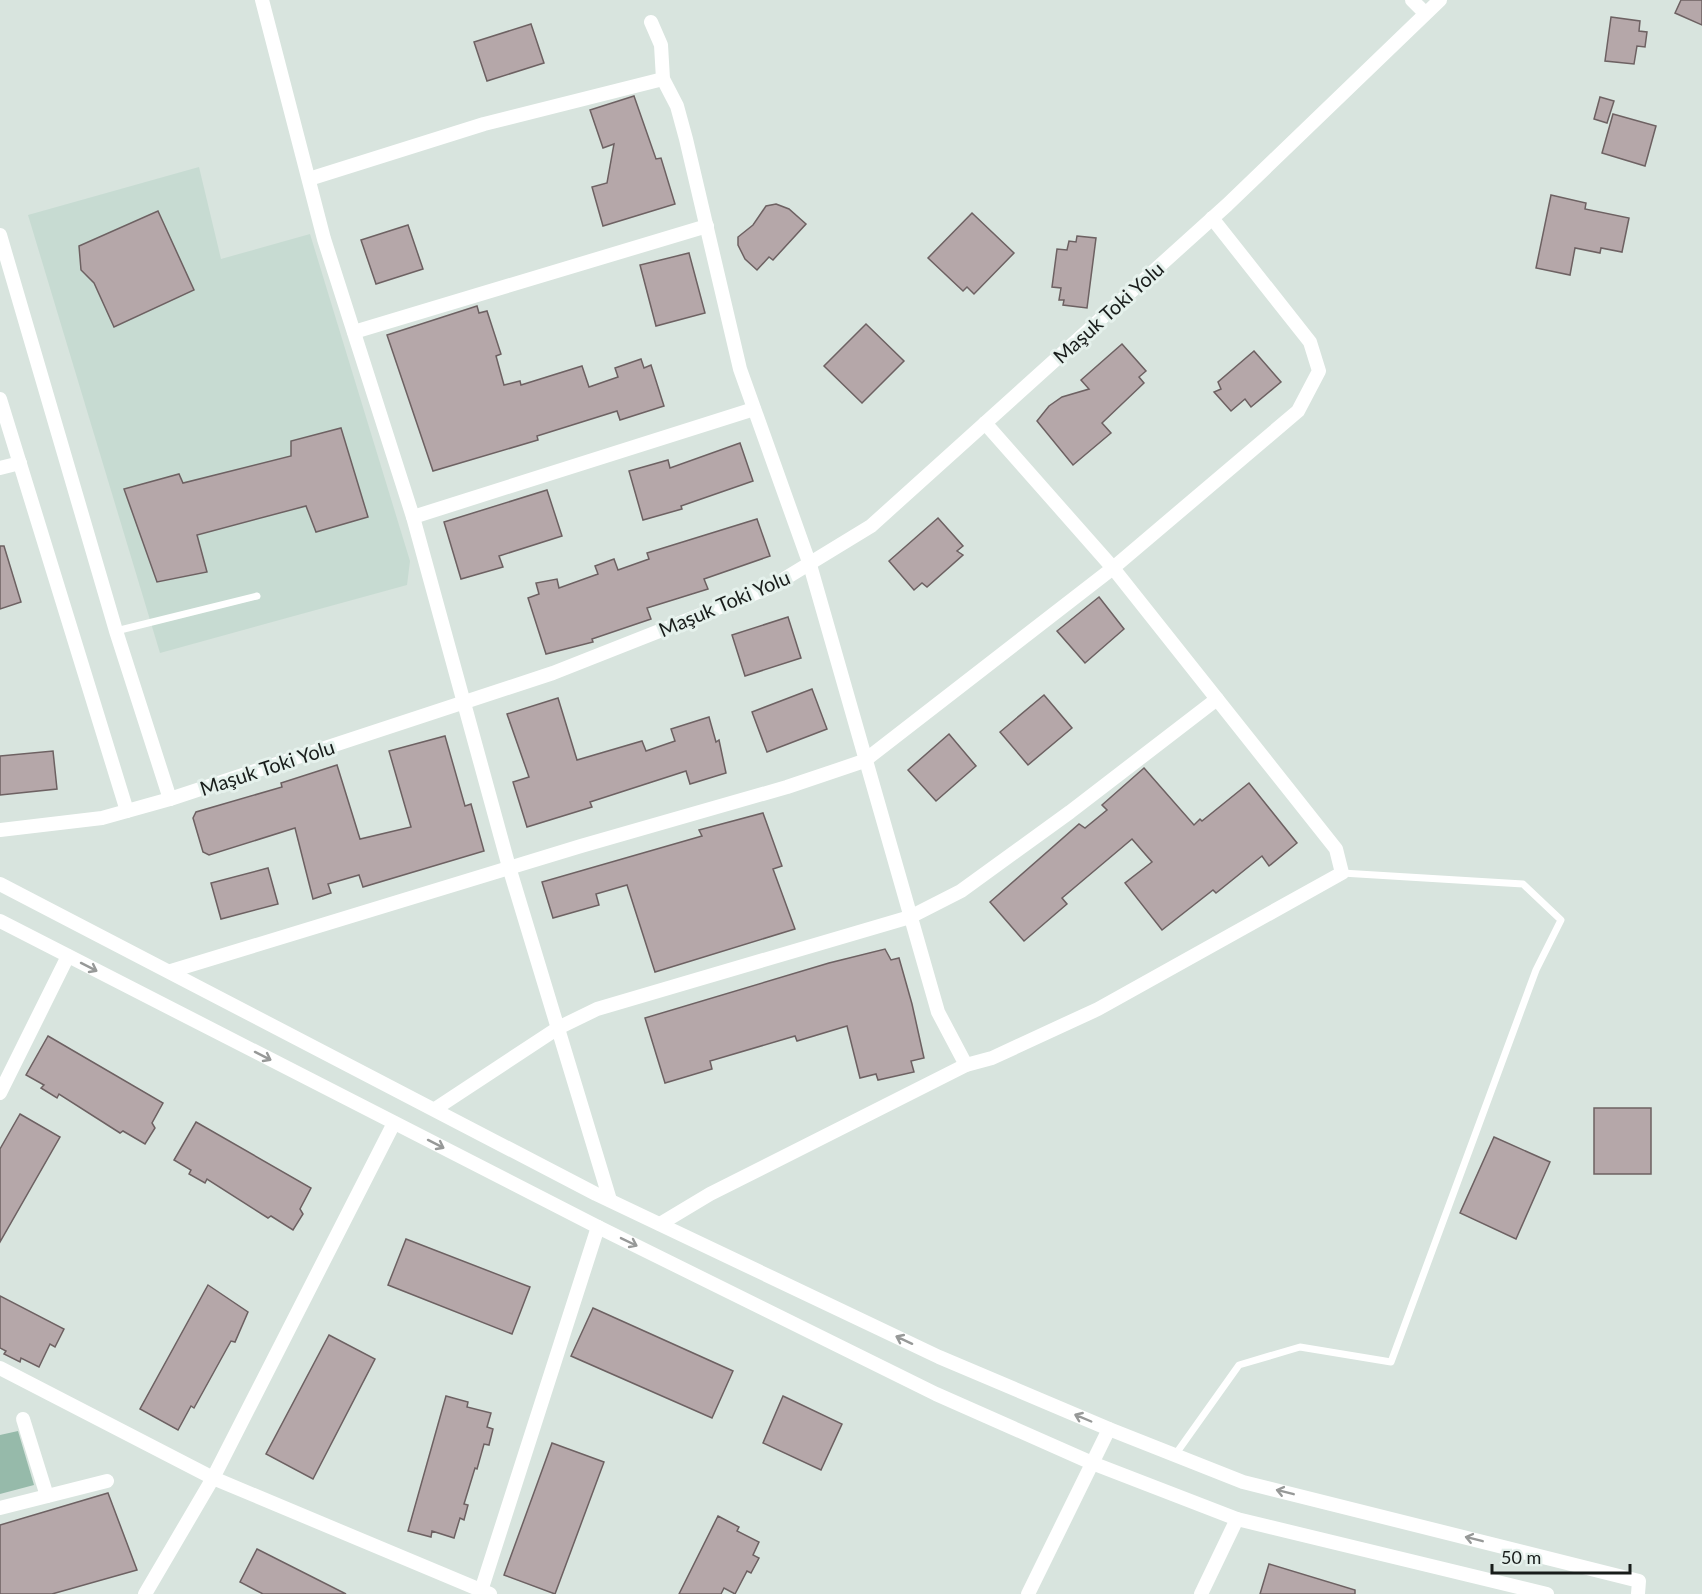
<svg xmlns="http://www.w3.org/2000/svg" width="1702" height="1594" font-family="Lato,sans-serif">
	<rect width="100%" height="100%" fill="#d8e4de"/>
	<!-- built -->
	<path fill="#c7dbd2" d="M199,167L221,259L310,234L410,561L407,585L160,653L28,215Z"/>
	<!-- green -->
	<path fill="#96baaa" d="M18,1431L34,1485L0,1494V1435Z"/>
	<!-- building -->
	<g fill="#b5a7a9" stroke="#6d6162" stroke-width="1.5">
		<path d="M1681,0H1702V25L1675,13Z"/>
		<path d="M1611,17L1640,21L1639,31L1647,32L1645,47L1637,46L1634,64L1605,61Z"/>
		<path d="M531,24L544,63L487,81L474,42Z"/>
		<path d="M634,96L656,159L661,158L675,204L603,226L592,187L607,183L614,144L603,148L590,110Z"/>
		<path d="M1600,97L1614,101L1607,123L1594,119Z"/>
		<path d="M1613,114L1656,126L1645,166L1602,153Z"/>
		<path d="M1551,195L1586,203L1585,209L1629,218L1622,252L1601,248L1600,253L1575,248L1570,275L1536,268Z"/>
		<path d="M776,204L789,209L806,224L773,260L769,257L757,270L745,259L738,245V237L753,225L766,206Z"/>
		<path d="M158,211L194,290L114,327L94,283L81,270L79,246Z"/>
		<path d="M972,213L1014,253L974,294L967,287L963,291L928,258Z"/>
		<path d="M408,225L423,269L376,284L361,240Z"/>
		<path d="M1077,236L1096,238L1087,308L1063,305L1064,300H1059L1061,288L1052,287L1057,249L1067,250L1069,241L1076,242Z"/>
		<path d="M689,253L705,313L656,326L640,265Z"/>
		<path d="M477,306L479,313L487,311L501,354L496,356L504,385L520,381L521,385L582,366L589,387L618,377L615,368L641,359L644,368L651,365L664,406L620,420L617,411L537,436L538,440L433,471L387,335Z"/>
		<path d="M866,324L904,361L862,403L824,366Z"/>
		<path d="M1122,344L1146,371L1139,377L1144,383L1102,423L1111,433L1073,465L1037,421L1049,406L1062,397L1089,389L1081,380Z"/>
		<path d="M1254,351L1281,382L1251,407L1245,399L1231,411L1214,392L1221,389L1218,382Z"/>
		<path d="M341,428L368,517L316,532L306,506L197,535L207,572L157,582L124,489L179,474L183,483L291,456V441Z"/>
		<path d="M740,443L753,481L681,506L682,509L643,520L629,471L668,460L670,468Z"/>
		<path d="M547,490L562,536L499,556L503,567L461,579L444,522Z"/>
		<path d="M938,518L963,546L957,551L963,555L927,587L922,583L914,590L889,561Z"/>
		<path d="M757,519L770,556L704,579L708,589L647,608L651,619L592,639L593,642L546,654L528,598L539,594L536,583L557,579L559,588L598,574L595,566L614,559L618,570L649,559L647,553Z"/>
		<path d="M0,546H4L21,602L0,609Z"/>
		<path d="M1099,597L1124,629L1085,663L1057,631Z"/>
		<path d="M788,617L801,658L745,676L732,635Z"/>
		<path d="M812,689L827,729L767,752L752,712Z"/>
		<path d="M1044,695L1072,728L1028,765L1000,732Z"/>
		<path d="M558,698L577,760L642,741L646,751L675,741L671,729L709,717L716,742L719,740L726,773L690,784L686,771L590,802L592,807L527,827L513,782L529,777L507,714Z"/>
		<path d="M949,734L976,766L936,801L908,770Z"/>
		<path d="M445,736L465,806L471,804L484,851L363,887L359,875L328,884L331,893L313,899L295,828L209,855L203,852L193,818L196,812L282,787L281,783L337,765L360,839L411,827L389,751Z"/>
		<path d="M53,751L57,789L0,795V756Z"/>
		<path d="M1144,768L1194,825L1200,819L1202,821L1249,783L1297,843L1269,866L1262,856L1216,893L1213,890L1162,930L1125,883L1152,862L1132,839L1062,898L1067,904L1024,941L990,902L1079,824L1085,828L1107,810L1102,805Z"/>
		<path d="M763,813L782,866L773,869L795,929L655,972L627,885L596,894L599,905L553,918L542,882L702,836L699,830Z"/>
		<path d="M268,868L278,904L221,919L211,883Z"/>
		<path d="M885,949L891,960L899,958L912,1004L924,1058L911,1061L914,1072L878,1080L876,1074L860,1078L847,1026L797,1041L795,1036L710,1061L712,1069L665,1083L645,1018L829,963Z"/>
		<path d="M48,1036L163,1103L152,1123L155,1128L145,1144L123,1131L120,1133L59,1094L57,1098L41,1088L44,1085L26,1075Z"/>
		<rect x="1594" y="1108" width="57" height="66"/>
		<path d="M20,1114L60,1137L0,1242V1149Z"/>
		<path d="M196,1122L311,1188L300,1209L303,1214L293,1230L271,1216L268,1218L207,1179L205,1183L189,1174L191,1170L174,1160Z"/>
		<path d="M1494,1137L1550,1162L1516,1239L1460,1213Z"/>
		<path d="M406,1239L530,1287L512,1334L388,1285Z"/>
		<path d="M208,1285L248,1312L235,1342L231,1341L194,1408L191,1406L178,1430L140,1409Z"/>
		<path d="M0,1296L64,1329L55,1347L50,1344L39,1367L21,1358L20,1362L4,1354L6,1351L0,1348Z"/>
		<path d="M593,1308L733,1371L712,1418L571,1356Z"/>
		<path d="M329,1335L375,1359L313,1479L266,1454Z"/>
		<path d="M446,1396L468,1402L467,1407L491,1413L487,1427L493,1429L489,1445L484,1444L477,1469L475,1468L464,1504L468,1505L464,1520L460,1518L454,1538L432,1531L431,1537L408,1531Z"/>
		<path d="M783,1396L842,1424L821,1470L763,1443Z"/>
		<path d="M552,1443L604,1462L555,1594L504,1575Z"/>
		<path d="M108,1493L137,1570L52,1594H0V1525Z"/>
		<path d="M718,1516L739,1527L737,1531L759,1542L753,1555L759,1558L751,1573L747,1571L735,1594L724,1588L721,1594H679Z"/>
		<path d="M257,1549L346,1594H263L240,1582Z"/>
		<path d="M1269,1564L1355,1590V1594H1260Z"/>
	</g>
	<g fill="none" stroke-linecap="round" stroke-linejoin="round">
		<!-- lane -->
		<g stroke="#fff" stroke-width="7">
			<path d="M116,631L257,596"/>
			<path d="M1175,1455L1239,1365L1300,1347L1391,1362L1536,970L1561,920L1523,884L1342,873"/>
		</g>
		<!-- street -->
		<g stroke="#fff" stroke-width="14">
			<path d="M262,0L324,239L413,517L509,867L610,1200"/>
			<path d="M1412,0L1425,13"/>
			<path d="M651,22L661,45L663,79L677,106L686,139L740,369L810,565L938,1012L966,1065"/>
			<path d="M309,179L484,124L663,79"/>
			<path d="M0,235L116,631L170,799"/>
			<path d="M354,332L707,226"/>
			<path d="M0,399L127,811"/>
			<path d="M0,468L20,463"/>
			<path d="M413,517L754,409"/>
			<path d="M0,830L102,818L170,799L553,673L771,587L871,526L1227,205L1440,0"/>
			<path d="M0,884L596,1194L939,1357L1109,1429L1243,1482L1639,1581L1638,1594"/>
			<path d="M0,921L598,1227L936,1394L1092,1463L1237,1519L1547,1594"/>
			<path d="M171,971L581,846L787,787L864,761L1113,568L1298,411L1319,371L1310,342L1212,218"/>
			<path d="M0,1093L68,956"/>
			<path d="M435,1109L558,1028L597,1009L910,917L961,891L1070,812L1217,699"/>
			<path d="M660,1224L710,1194L966,1065L992,1058L1098,1009L1342,873L1336,849L1113,568L985,423"/>
			<path d="M0,1368L213,1478L490,1594"/>
			<path d="M23,1419L47,1496"/>
			<path d="M0,1508L107,1481"/>
			<path d="M145,1594L213,1478L394,1123"/>
			<path d="M480,1594L598,1227"/>
			<path d="M1028,1594L1109,1429"/>
			<path d="M1201,1594L1237,1519"/>
		</g>
	</g>
	<!-- one-way arrows -->
	<defs><path id="oneway-shaft" d="M-6 0H5M1.5-3L5.5 0L1.5 3" fill="none" stroke-width="1.6" stroke-linecap="round" stroke-linejoin="round" transform="scale(1.5)"/></defs>
	<g stroke="#979998">
		<use href="#oneway-shaft" transform="translate(89 967) rotate(27)"/>
		<use href="#oneway-shaft" transform="translate(263 1056) rotate(27)"/>
		<use href="#oneway-shaft" transform="translate(436 1144) rotate(27)"/>
		<use href="#oneway-shaft" transform="translate(629 1242) rotate(26)"/>
		<use href="#oneway-shaft" transform="translate(904 1340) rotate(-155)"/>
		<use href="#oneway-shaft" transform="translate(1083 1418) rotate(-157)"/>
		<use href="#oneway-shaft" transform="translate(1285 1492) rotate(-166)"/>
		<use href="#oneway-shaft" transform="translate(1474 1539) rotate(-166)"/>
	</g>
	<g text-anchor="middle" dominant-baseline="central" stroke-width="6" stroke-linejoin="round" paint-order="stroke">
		<!-- street labels -->
		<g font-size="20" fill="#181c1a" stroke="#e5f1ec">
			<text transform="translate(1108 312) rotate(-42)">Maşuk Toki Yolu</text>
			<text transform="translate(724 603) rotate(-23)">Maşuk Toki Yolu</text>
			<text transform="translate(267 767) rotate(-18)">Maşuk Toki Yolu</text>
		</g>
	</g>
	<!-- scale -->
	<path d="M1492 1564v9h138v-9" fill="none" stroke="#181c1a" stroke-width="3"/>
	<text x="1501" y="1564" font-size="18" fill="#181c1a" stroke="#e5f1ec" stroke-width="4.5" paint-order="stroke">50 m</text>
</svg>
